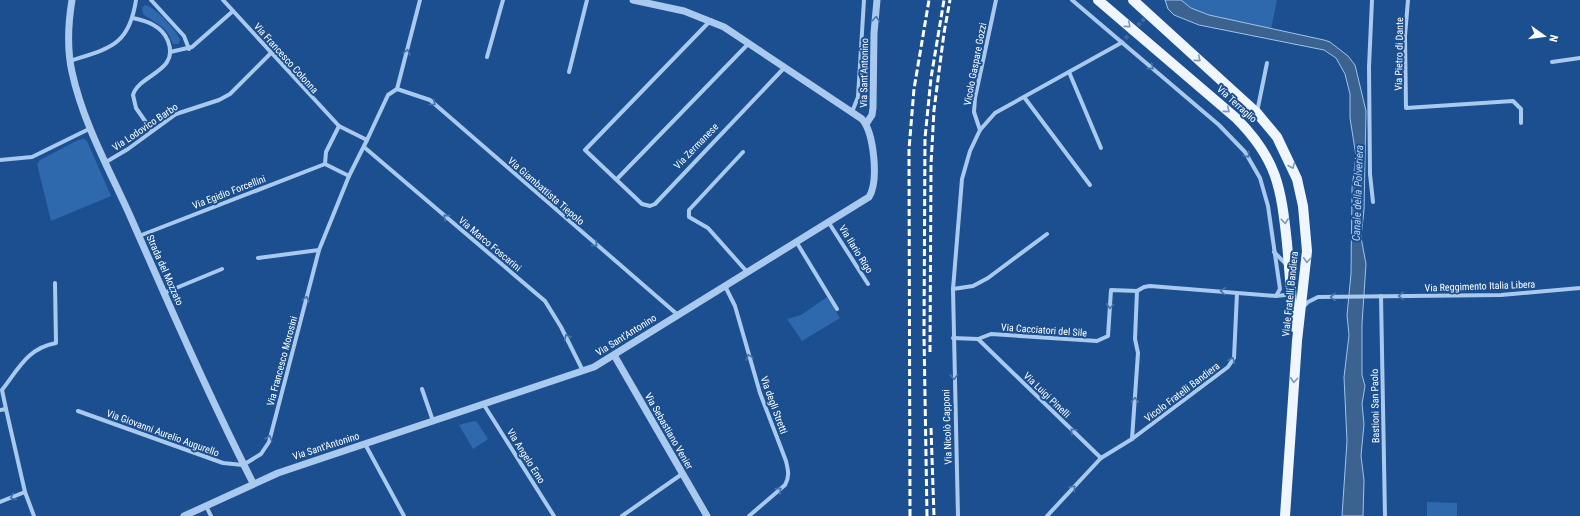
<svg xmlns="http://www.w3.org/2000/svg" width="1580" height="516" font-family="'Roboto Condensed',sans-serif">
	<rect width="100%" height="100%" fill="#1b4f8f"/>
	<!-- green -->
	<g fill="#2e69ad">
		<path d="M1181,0H1277L1271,29C1242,23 1204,21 1181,0Z"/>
		<path d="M145,5C153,5 178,32 180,40L178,44H173C166,25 158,25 143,14L142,8Z"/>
		<path d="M84,139L87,141L111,196L51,221L37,164L40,160L78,140Z"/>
		<path d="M827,297L840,318L802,341L787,319L801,315Z"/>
		<path d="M474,421L477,422L488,439L473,449L459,425Z"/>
		<path d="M1427,502L1457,503V516H1427Z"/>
	</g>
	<!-- water -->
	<path fill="#3c6290" stroke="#9cc4f0" d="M1165,0H1181L1191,8L1209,15L1324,40L1330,42L1348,56L1355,65L1366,111L1364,210L1361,237L1366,264L1362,324V375L1365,386L1362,404L1364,424L1361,456L1364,480L1363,516H1342L1347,441L1344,377L1349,335L1347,315L1351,274L1352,188L1356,156L1350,118V94L1345,74L1336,58L1324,50L1199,25L1174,15L1168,9Z"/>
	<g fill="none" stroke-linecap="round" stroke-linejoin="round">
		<!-- minor-tunnel -->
		<path stroke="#3d69a0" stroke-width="4" stroke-dasharray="4 2" stroke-linecap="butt" d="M1121,43L1148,15"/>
		<!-- minor -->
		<g stroke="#a9c9ee" stroke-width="4">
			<path d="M151,0L184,36L189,49"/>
			<path d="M223,0L339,126"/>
			<path d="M1072,0L1219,125L1245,152L1260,178L1268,206L1280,289L1276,296"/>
			<path d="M1372,0L1369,67L1370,174L1373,202"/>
			<path d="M1408,0L1405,36L1406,108L1513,101L1521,109V123"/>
			<path d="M133,18C147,21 162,26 168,41C180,72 139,74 133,95L136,108L152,131"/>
			<path d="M711,20L585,150L642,204L650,206L655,204L785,67"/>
			<path d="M170,52L192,47L233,11"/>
			<path d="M487,57L503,0"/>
			<path d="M70,61C110,48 129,46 136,0"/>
			<path d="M1552,62L1580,58"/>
			<path d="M569,72L587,0"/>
			<path d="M1069,72L1101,148"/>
			<path d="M397,89L430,100L678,315"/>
			<path d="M1024,97L1090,185"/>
			<path d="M852,112L858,97L864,0"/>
			<path d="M1257,112L1267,63"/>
			<path d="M339,126L367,140L349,176L325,164L326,152Z"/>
			<path d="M980,130L974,112L975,98L996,0"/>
			<path d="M367,140L388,95L397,89L420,0"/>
			<path d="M364,147L545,301L561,327L583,371"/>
			<path d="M743,152L689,210V217L708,228L748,273"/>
			<path d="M0,160L32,157L91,128"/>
			<path d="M106,162L128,149L176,114L219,100L230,94L271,53"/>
			<path d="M617,179L749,43"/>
			<path d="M829,223L868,284"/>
			<path d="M139,236L325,164"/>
			<path d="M797,243L837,309"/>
			<path d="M1274,252L1288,266"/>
			<path d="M258,258L319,250"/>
			<path d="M725,286L735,306L760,393L786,461C788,470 790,476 785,485L749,516"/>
			<path d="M953,289L973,286L988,278L1047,234"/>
			<path d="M164,293L222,269"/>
			<path d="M1381,296L1385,516"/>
			<path d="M1304,306L1308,302L1318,297L1501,295L1580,288"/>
			<path d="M953,338L978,339L1101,458"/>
			<path d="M978,339L991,334L1097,341L1108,336L1111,290L1137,291L1144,287L1150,286L1276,296L1285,295L1290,291"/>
			<path d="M422,389L433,421"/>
			<path d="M484,405L554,516"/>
			<path d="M6,409L2,390C19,368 28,348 56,343L55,283"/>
			<path d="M0,410L6,409L25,492L34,516"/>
			<path d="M78,411L223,463L243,465L261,454L269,442L319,250L349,176"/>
			<path d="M1132,439L1138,353L1135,339L1137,291"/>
			<path d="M365,444L404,516"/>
			<path d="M0,502L25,492"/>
			<path d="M206,506L211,516"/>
			<path d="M622,516L682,474"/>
			<path d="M958,516L953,289L962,179L970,151L980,130L995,113L1121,43"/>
			<path d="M1047,516L1101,458L1132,439L1228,367L1234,358L1237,293"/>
		</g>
		<!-- tertiary -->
		<g stroke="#a9c9ee" stroke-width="7">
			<path d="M72,0C68,24 67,49 72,72C83,123 110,171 131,218C170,307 209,396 253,483"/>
			<path d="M866,124L872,115L873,108L874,33L877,0"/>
			<path d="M614,355L707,516"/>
			<path d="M184,516L278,473L594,367L869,197C879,181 874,133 862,119L724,27L684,11L633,0"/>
		</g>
		<!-- primary -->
		<g stroke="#f0f6ff" stroke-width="10">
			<path d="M1133,0L1257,113L1277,137L1297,179L1303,206L1307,251L1297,341L1285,516"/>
			<path d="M1287,243L1294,327"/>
		</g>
		<!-- rail -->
		<g stroke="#fff" stroke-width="3" stroke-dasharray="7 3" stroke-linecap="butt">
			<path d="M930,352L931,164L934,110L944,33L950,0"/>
			<path d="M931,428L934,516"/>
			<path d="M910,516L909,149L914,89L929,0"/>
			<path d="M927,516L924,335L925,138L931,78L944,0"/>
		</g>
		<!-- primary-bridge -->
		<path stroke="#f0f6ff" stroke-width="10" d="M1098,0L1236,118C1277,159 1281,187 1287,243"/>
	</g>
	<!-- one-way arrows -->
	<defs><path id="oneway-chevron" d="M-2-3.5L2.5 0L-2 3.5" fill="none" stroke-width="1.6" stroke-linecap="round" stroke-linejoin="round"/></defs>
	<g stroke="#4674ac">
		<use href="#oneway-chevron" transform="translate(876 19) rotate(-85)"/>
		<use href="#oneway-chevron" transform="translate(407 52) rotate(-75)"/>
		<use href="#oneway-chevron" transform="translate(1151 67) rotate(41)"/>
		<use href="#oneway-chevron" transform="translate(433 103) rotate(38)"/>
		<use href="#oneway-chevron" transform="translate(1247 155) rotate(53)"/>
		<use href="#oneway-chevron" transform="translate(446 217) rotate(-140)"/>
		<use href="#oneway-chevron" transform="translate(595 244) rotate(41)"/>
		<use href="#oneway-chevron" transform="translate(1223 291) rotate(-174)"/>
		<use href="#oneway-chevron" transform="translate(1401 296) rotate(179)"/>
		<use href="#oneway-chevron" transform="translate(1333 297) rotate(179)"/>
		<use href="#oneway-chevron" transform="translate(306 299) rotate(-75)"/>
		<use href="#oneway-chevron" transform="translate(1110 306) rotate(94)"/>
		<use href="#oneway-chevron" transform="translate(567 337) rotate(-117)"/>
		<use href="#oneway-chevron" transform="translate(749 357) rotate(-107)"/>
		<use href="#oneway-chevron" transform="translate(1232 360) rotate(-68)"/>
		<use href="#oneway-chevron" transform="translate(954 377) rotate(88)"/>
		<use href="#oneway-chevron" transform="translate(1135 400) rotate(-86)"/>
		<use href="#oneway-chevron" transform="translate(1073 431) rotate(-136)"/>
		<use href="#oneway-chevron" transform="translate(269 438) rotate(-71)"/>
		<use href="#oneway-chevron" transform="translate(1073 488) rotate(-47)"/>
		<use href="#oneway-chevron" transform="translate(779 490) rotate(-41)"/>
		<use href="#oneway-chevron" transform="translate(13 497) rotate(157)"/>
	</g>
	<g stroke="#7b9ac1">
		<use href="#oneway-chevron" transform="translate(1128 25) rotate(40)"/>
		<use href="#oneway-chevron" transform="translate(1198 59) rotate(41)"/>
		<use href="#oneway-chevron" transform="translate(1227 110) rotate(40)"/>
		<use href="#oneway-chevron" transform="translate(1292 166) rotate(67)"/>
		<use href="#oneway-chevron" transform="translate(1285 221) rotate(84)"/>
		<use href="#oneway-chevron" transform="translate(1307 260) rotate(94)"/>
		<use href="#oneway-chevron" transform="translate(1294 380) rotate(94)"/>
	</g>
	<g text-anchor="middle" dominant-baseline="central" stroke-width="4" stroke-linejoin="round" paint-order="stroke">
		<!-- street labels -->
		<g font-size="10" fill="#fff" stroke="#1b4f8f">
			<text transform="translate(1399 54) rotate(-89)">Via Pietro di Dante</text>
			<text transform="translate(286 58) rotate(48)">Via Francesco Colonna</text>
			<text transform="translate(975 64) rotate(-79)">Vicolo Gaspare Gozzi</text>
			<text transform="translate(864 73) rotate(-89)">Via Sant'Antonino</text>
			<text transform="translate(1237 104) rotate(42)">Via Terraglio</text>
			<text transform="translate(145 127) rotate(-34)">Via Lodovico Barbo</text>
			<text transform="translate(696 146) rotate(-46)">Via Zermanese</text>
			<text transform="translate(546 191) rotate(41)">Via Giambattista Tiepolo</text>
			<text transform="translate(229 192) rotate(-21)">Via Egidio Forcellini</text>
			<text transform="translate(490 244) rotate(40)">Via Marco Foscarini</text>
			<text transform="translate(856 249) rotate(58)">Via Ilario Rigo</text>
			<text transform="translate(165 270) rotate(66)">Strada del Mozzato</text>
			<text transform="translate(1480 286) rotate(-2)">Via Reggimento Italia Libera</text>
			<text transform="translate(1290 294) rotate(-84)">Viale Fratelli Bandiera</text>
			<text transform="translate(1044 330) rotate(4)">Via Cacciatori del Sile</text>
			<text transform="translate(626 335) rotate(-32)">Via Sant'Antonino</text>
			<text transform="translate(282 361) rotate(-75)">Via Francesco Morosini</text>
			<text transform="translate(1182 392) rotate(-37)">Vicolo Fratelli Bandiera</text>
			<text transform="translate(1047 395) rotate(44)">Via Luigi Pinelli</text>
			<text transform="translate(774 405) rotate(70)">Via degli Stretti</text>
			<text transform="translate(1375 406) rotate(-91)">Bastioni San Paolo</text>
			<text transform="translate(947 427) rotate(-92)">Via Nicolò Capponi</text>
			<text transform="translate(669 431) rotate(60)">Via Sebastiano Venier</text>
			<text transform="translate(163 433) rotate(20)">Via Giovanni Aurelio Augurello</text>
			<text transform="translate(326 446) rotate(-18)">Via Sant'Antonino</text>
			<text transform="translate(526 456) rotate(58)">Via Angelo Emo</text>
		</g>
		<!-- water labels -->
		<g font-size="11" font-style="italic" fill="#b5d3f5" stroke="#1b4f8f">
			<text transform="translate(1358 193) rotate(-88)">Canale della Polveriera</text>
		</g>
	</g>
	<!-- north arrow -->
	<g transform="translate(1544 36) rotate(104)" stroke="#1b4f8f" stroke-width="3" paint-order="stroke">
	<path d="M0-3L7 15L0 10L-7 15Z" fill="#ffffff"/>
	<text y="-6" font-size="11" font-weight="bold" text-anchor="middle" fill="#ffffff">N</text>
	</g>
</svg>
